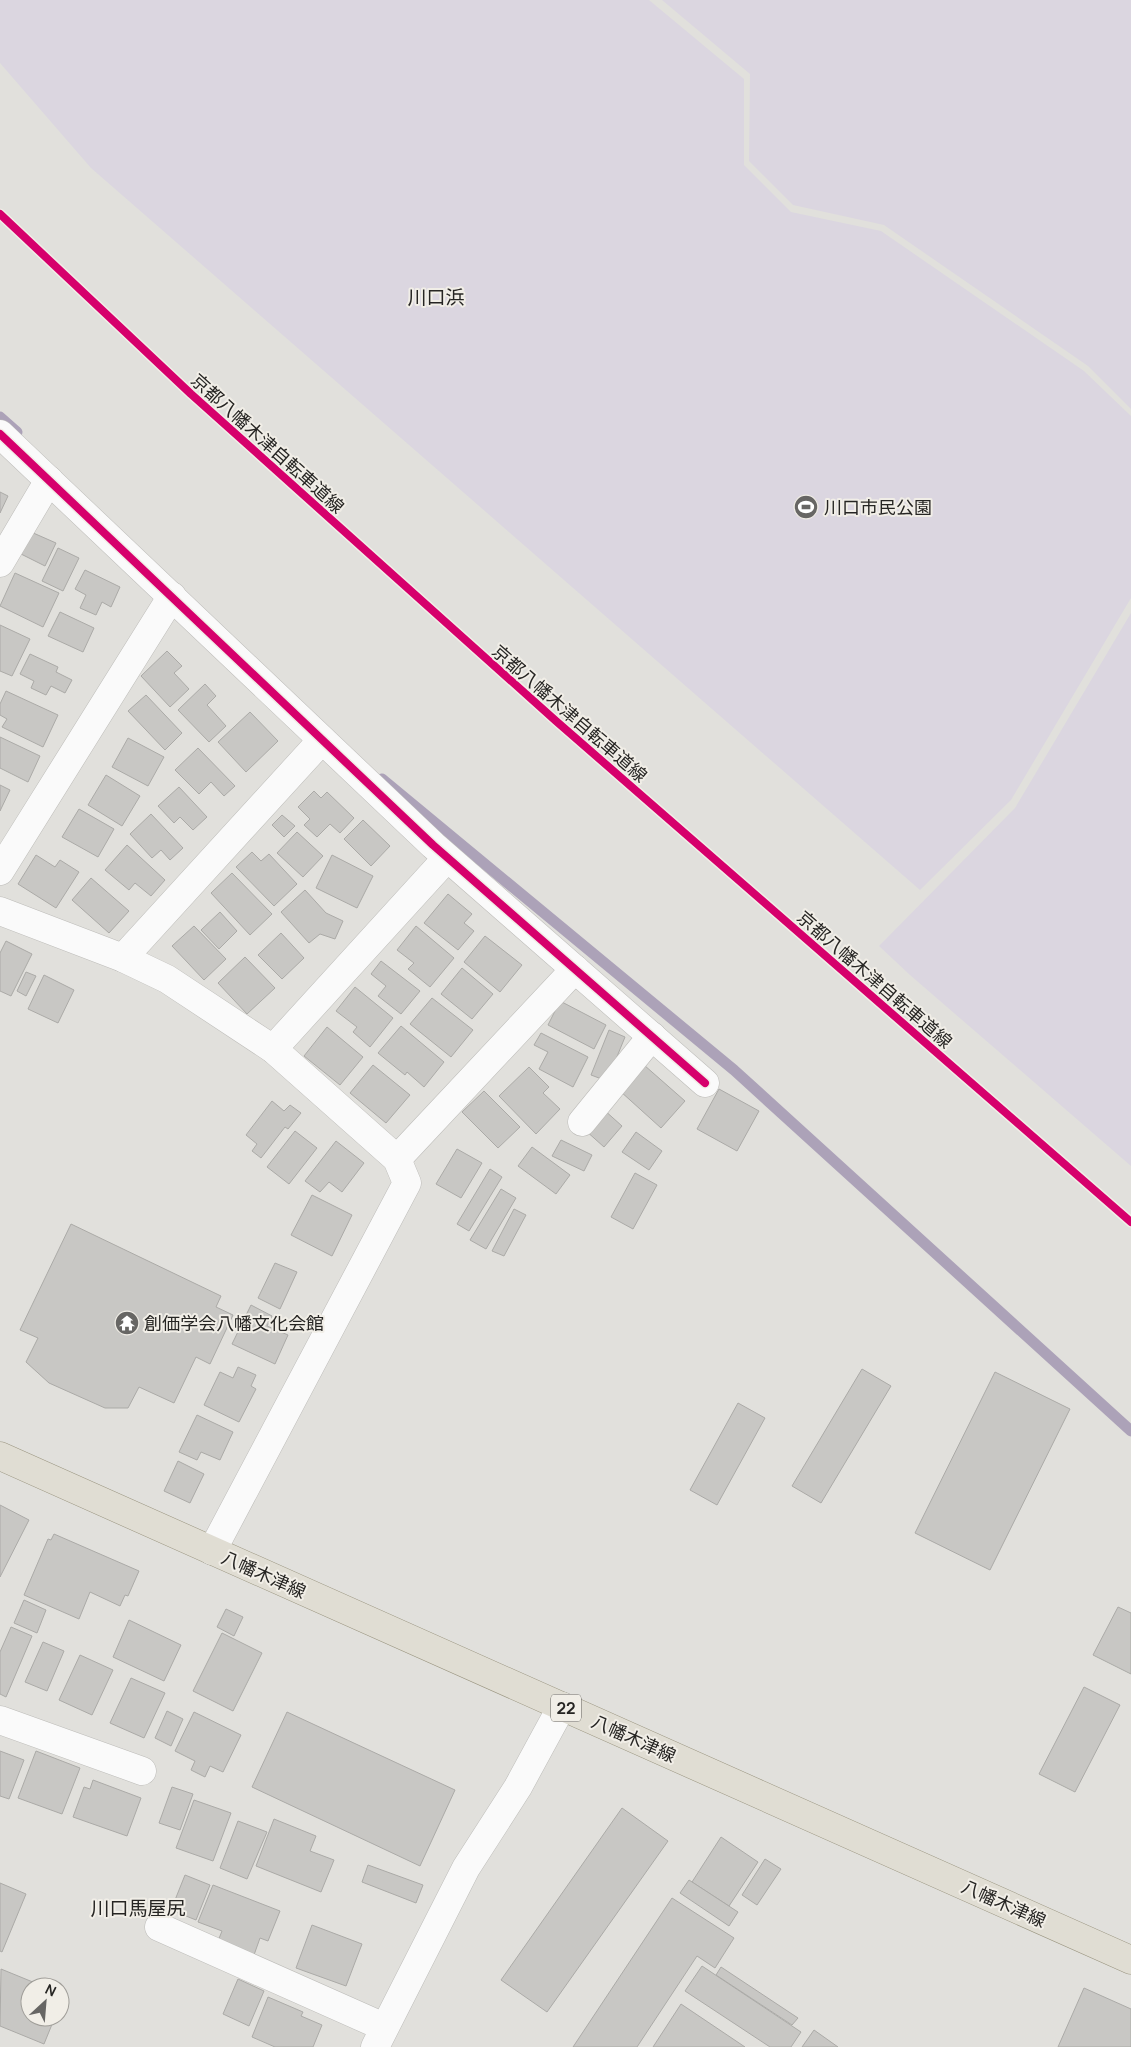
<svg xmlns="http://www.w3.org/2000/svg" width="1131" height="2047" font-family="Manrope,'Noto Sans JP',sans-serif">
	<rect width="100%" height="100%" fill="#e1e0dc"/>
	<!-- green -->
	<g fill="#dbd6e0">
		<path d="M0,0H649L744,79V165L791,212L881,231L1084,371L1131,416V598L1011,800L920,890L91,168L0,63Z"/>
		<path d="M662,0H1131V409L1088,366L884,225L793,205L749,161L750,74Z"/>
		<path d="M1131,613V1166L910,975L879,946L1015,808Z"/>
	</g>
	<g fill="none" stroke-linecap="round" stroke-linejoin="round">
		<!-- stream -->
		<g stroke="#aca2b8" stroke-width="11">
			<path d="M0,417L17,432"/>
			<path d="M382,779L734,1070L1131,1431"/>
		</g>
	</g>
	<!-- building -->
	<g fill="#c8c7c4" stroke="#abaaa7">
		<path d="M0,492L8,496L0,513Z"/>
		<path d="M31,532L56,543L45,566L21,554Z"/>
		<path d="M58,548L79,558L63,591L42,581Z"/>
		<path d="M85,570L120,587L111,607L102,602L96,615L80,608L86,595L75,589Z"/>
		<path d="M15,573L59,593L43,627L0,606Z"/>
		<path d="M60,612L94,628L83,652L48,636Z"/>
		<path d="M0,625L30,639L12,676L0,671Z"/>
		<path d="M167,651L182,666L174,673L189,689L170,707L141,676Z"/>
		<path d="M30,654L58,667L56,672L72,680L65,693L51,686L46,695L31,688L34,681L20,674Z"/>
		<path d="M205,684L216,696L207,705L226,726L209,742L178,710Z"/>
		<path d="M6,691L58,715L43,747L2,727L7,719L0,715V704Z"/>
		<path d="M146,695L182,733L165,750L128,711Z"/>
		<path d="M250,712L278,741L246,772L218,742Z"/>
		<path d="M0,737L40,756L28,782L0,768Z"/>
		<path d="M128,738L164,757L148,786L112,767Z"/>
		<path d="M198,748L235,786L224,796L211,782L199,794L175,770Z"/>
		<path d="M106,775L140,796L122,826L88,805Z"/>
		<path d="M0,785L10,790L0,811Z"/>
		<path d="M179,787L207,817L193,830L180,817L174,823L158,806Z"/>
		<path d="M314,791L321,798L327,792L354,818L340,833L330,824L317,837L304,825L310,819L298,807Z"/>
		<path d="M79,809L114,829L98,857L62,837Z"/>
		<path d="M151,814L183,848L170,860L161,850L152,858L130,834Z"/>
		<path d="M282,815L295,826L284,837L272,825Z"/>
		<path d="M363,820L390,846L371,866L344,839Z"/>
		<path d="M297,832L323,856L303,877L277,853Z"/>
		<path d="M127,845L165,880L151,896L135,883L129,890L105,870Z"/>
		<path d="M252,852L261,861L269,854L297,884L274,906L236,867Z"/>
		<path d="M36,855L55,867L60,860L79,872L56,908L18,884Z"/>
		<path d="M332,855L373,876L357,908L316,888Z"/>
		<path d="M232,873L272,914L250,935L211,893Z"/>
		<path d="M91,878L129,911L109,933L72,900Z"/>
		<path d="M305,890L326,913L343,921L335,939L320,934L309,943L281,912Z"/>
		<path d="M448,894L472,914L464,923L474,931L458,950L424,923Z"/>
		<path d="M220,912L237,931L219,949L201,930Z"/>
		<path d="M194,926L226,959L204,980L172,946Z"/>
		<path d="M416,926L454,958L430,987L408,969L414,963L397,950Z"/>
		<path d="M281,933L304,958L282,979L258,955Z"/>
		<path d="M485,936L522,965L500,992L464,962Z"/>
		<path d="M6,941L32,954L11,996L0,991V953Z"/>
		<path d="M245,957L275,988L247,1014L218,983Z"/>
		<path d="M381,961L420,991L401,1014L378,996L386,986L371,974Z"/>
		<path d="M462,968L493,994L472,1019L441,994Z"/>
		<path d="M26,972L36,976L26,996L17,991Z"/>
		<path d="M44,975L74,990L58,1023L28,1009Z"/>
		<path d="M355,987L393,1018L370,1047L353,1032L357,1027L336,1011Z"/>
		<path d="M432,998L473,1030L451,1057L410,1024Z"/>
		<path d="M560,1001L606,1025L594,1049L548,1025Z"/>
		<path d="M401,1026L444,1062L424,1087L407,1072L405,1075L378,1053Z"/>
		<path d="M327,1027L363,1057L340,1085L304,1056Z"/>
		<path d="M609,1030L625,1037L607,1081L591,1075Z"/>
		<path d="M541,1033L588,1057L573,1087L539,1069L548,1052L534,1045Z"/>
		<path d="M373,1065L410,1095L386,1123L350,1093Z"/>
		<path d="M644,1065L685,1101L661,1128L620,1091Z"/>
		<path d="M529,1067L549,1087L543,1093L560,1109L536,1134L499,1096Z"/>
		<path d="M719,1089L759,1111L737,1151L697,1129Z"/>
		<path d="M484,1091L520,1127L498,1148L462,1112Z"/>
		<path d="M272,1101L284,1111L290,1105L301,1113L288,1129L285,1127L261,1158L252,1151L257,1144L246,1135Z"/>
		<path d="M603,1109L622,1126L604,1147L585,1130Z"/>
		<path d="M295,1131L317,1148L289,1184L267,1167Z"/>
		<path d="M636,1132L662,1151L649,1170L622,1152Z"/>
		<path d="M561,1140L592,1155L584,1171L552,1156Z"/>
		<path d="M336,1141L364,1163L342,1192L329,1182L320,1192L305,1181Z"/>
		<path d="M532,1147L570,1175L556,1194L518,1166Z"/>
		<path d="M457,1149L482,1163L461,1198L436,1184Z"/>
		<path d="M490,1169L502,1177L469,1231L457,1224Z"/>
		<path d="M635,1173L657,1185L633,1229L611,1217Z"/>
		<path d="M501,1189L516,1198L486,1249L470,1240Z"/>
		<path d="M312,1195L352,1215L332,1256L291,1235Z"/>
		<path d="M514,1209L526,1215L504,1256L492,1251Z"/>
		<path d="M71,1224L221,1296L216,1307L233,1315L210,1364L196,1357L174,1403L139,1387L128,1408H105L49,1383L26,1362L38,1338L20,1330Z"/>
		<path d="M275,1263L297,1272L280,1309L258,1298Z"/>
		<path d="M251,1305L272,1316L267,1326L288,1335L275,1364L232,1344Z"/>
		<path d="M238,1367L256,1375L251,1386L256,1389L239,1422L204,1405L220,1372L233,1378Z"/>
		<path d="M862,1369L891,1386L821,1503L792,1486Z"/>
		<path d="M995,1372L1070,1409L990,1570L915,1533Z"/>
		<path d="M738,1403L765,1418L717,1505L690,1490Z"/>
		<path d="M197,1415L233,1432L220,1460L201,1452L197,1460L179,1452Z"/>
		<path d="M178,1461L204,1474L190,1503L164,1491Z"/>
		<path d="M0,1505L29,1520L0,1577Z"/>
		<path d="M54,1534L139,1571L128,1596L125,1595L120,1606L90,1592L79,1619L24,1595L48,1539L51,1540Z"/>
		<path d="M24,1600L46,1610L37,1633L14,1623Z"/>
		<path d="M1118,1607L1131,1613V1674L1093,1655Z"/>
		<path d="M226,1609L243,1617L234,1636L217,1627Z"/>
		<path d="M129,1620L181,1645L164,1681L113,1657Z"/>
		<path d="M11,1627L32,1636L6,1697L0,1694V1652Z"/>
		<path d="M222,1633L262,1653L233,1711L193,1691Z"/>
		<path d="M43,1642L64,1651L47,1691L25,1682Z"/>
		<path d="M80,1655L113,1670L92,1715L59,1700Z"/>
		<path d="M131,1678L165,1693L144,1738L110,1723Z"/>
		<path d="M1084,1687L1120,1705L1075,1792L1039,1774Z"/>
		<path d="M167,1711L183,1719L171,1746L155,1738Z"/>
		<path d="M194,1712L241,1735L223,1772L210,1766L205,1777L191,1770L195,1761L175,1751Z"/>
		<path d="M287,1712L455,1790L420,1866L252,1787Z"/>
		<path d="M0,1751L24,1760L9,1799L0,1796Z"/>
		<path d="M36,1751L80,1768L62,1814L18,1798Z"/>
		<path d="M93,1780L141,1798L127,1836L73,1817L84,1787L90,1789Z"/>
		<path d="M172,1787L193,1794L180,1830L159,1823Z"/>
		<path d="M194,1800L231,1813L213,1861L176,1848Z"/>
		<path d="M622,1808L668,1841L547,2012L501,1980Z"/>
		<path d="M274,1819L316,1836L310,1851L334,1860L321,1892L256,1866Z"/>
		<path d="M238,1821L267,1832L247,1879L220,1868Z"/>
		<path d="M721,1837L758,1862L729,1906L692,1882Z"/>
		<path d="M765,1859L781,1869L757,1905L742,1895Z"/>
		<path d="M368,1865L423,1885L416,1903L362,1882Z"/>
		<path d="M185,1875L210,1885L196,1920L171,1910Z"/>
		<path d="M689,1880L738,1912L729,1926L680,1893Z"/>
		<path d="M0,1883L26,1894L2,1952L0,1951Z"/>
		<path d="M213,1885L280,1911L268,1941L260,1938L254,1955L218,1941L222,1931L198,1922Z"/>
		<path d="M672,1898L734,1938L715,1968L697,1956L637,2047H573Z"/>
		<path d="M312,1925L362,1944L346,1986L296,1968Z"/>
		<path d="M702,1966L801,2032L791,2047H770L685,1991Z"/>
		<path d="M721,1967L798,2018L792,2025L716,1975Z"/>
		<path d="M1,1969L45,1987H30V2017H55L44,2044L0,2026Z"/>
		<path d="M238,1979L264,1991L249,2026L223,2014Z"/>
		<path d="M1084,1988L1131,2009V2047H1058Z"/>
		<path d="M60,1993L64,1995L60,2006Z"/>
		<path d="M268,1997L303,2012L301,2016L322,2025L313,2047H275L252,2037Z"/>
		<path d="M681,2004L745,2047H653Z"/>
		<path d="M814,2030L838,2047H802Z"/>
	</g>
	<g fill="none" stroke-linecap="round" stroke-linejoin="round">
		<!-- minor casing -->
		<g stroke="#bdbcb9" stroke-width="29">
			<g id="minor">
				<path d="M0,434L433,845L705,1083"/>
				<path d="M0,563L49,480"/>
				<path d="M0,871L172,596"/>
				<path d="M0,911L123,958L167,979L273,1049L397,1159L407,1183L212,1551"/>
				<path d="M123,958L322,740"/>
				<path d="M273,1049L447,858"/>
				<path d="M582,1122L652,1036"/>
				<path d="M397,1159L575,969"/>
				<path d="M0,1720L142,1771"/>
				<path d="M159,1927L384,2027"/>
				<path d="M375,2047L466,1868L518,1787L562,1706"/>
			</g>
		</g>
		<!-- major casing -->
		<g stroke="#9a9580" stroke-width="29">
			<path id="major" d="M0,1456L1131,1960"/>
		</g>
		<!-- minor -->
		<use href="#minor" stroke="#fafafa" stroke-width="28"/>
		<!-- major -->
		<use href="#major" stroke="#e0ddd3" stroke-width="28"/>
		<!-- cycleway casing -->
		<g stroke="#f1eee7" stroke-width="11">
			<g id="cycleway">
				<path d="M0,214L191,394L556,721L1131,1222"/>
				<path d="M0,434L433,845L705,1083"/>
			</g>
		</g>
		<!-- cycleway -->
		<use href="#cycleway" stroke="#d6006c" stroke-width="8"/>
	</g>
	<!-- icons -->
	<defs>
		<g id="stadium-disc" transform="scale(1.25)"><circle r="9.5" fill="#676664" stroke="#f1eee7"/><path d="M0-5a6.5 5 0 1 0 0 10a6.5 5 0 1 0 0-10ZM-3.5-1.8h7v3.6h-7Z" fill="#fff"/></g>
		<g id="temple-disc" transform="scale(1.25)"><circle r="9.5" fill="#676664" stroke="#f1eee7"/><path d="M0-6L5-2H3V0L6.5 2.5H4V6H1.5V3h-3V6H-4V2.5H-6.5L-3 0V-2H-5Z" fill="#fff"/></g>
	</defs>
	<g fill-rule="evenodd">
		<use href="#stadium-disc" x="806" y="507"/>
		<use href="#temple-disc" x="127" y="1323"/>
	</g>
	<g text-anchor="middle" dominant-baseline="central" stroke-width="4" stroke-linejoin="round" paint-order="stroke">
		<!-- shield labels -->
		<rect fill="#f1eee7" stroke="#63615e" stroke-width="1" x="551" y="1694.5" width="30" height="27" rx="4"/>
		<g font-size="16" font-weight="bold" fill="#262523">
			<text x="566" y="1708">22</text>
		</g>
		<!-- street labels -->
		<g font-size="18" fill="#262523" stroke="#f1eee7">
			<text transform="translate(268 443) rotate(42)">京都八幡木津自転車道線</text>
			<text transform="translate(570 713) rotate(41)">京都八幡木津自転車道線</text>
			<text transform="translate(875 979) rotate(41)">京都八幡木津自転車道線</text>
			<text transform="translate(264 1574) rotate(24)">八幡木津線</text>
			<text transform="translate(634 1738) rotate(24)">八幡木津線</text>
			<text transform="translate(1004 1903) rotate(24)">八幡木津線</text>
		</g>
		<!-- poi labels -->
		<g font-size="18" fill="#262523" stroke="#f1eee7" text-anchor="start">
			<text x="824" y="507">川口市民公園</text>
			<text x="144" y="1323">創価学会八幡文化会館</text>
		</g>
		<!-- neighbourhood labels -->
		<g font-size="19" fill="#262523" stroke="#f1eee7">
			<text x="436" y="297">川口浜</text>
			<text x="138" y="1908">川口馬屋尻</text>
		</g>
	</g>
	<!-- north arrow -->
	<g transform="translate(45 2002) rotate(26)"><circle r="24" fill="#f1eee7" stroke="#a09e99"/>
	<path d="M0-4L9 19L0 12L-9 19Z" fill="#676664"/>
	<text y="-8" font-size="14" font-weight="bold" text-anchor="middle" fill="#262523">N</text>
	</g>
</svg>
